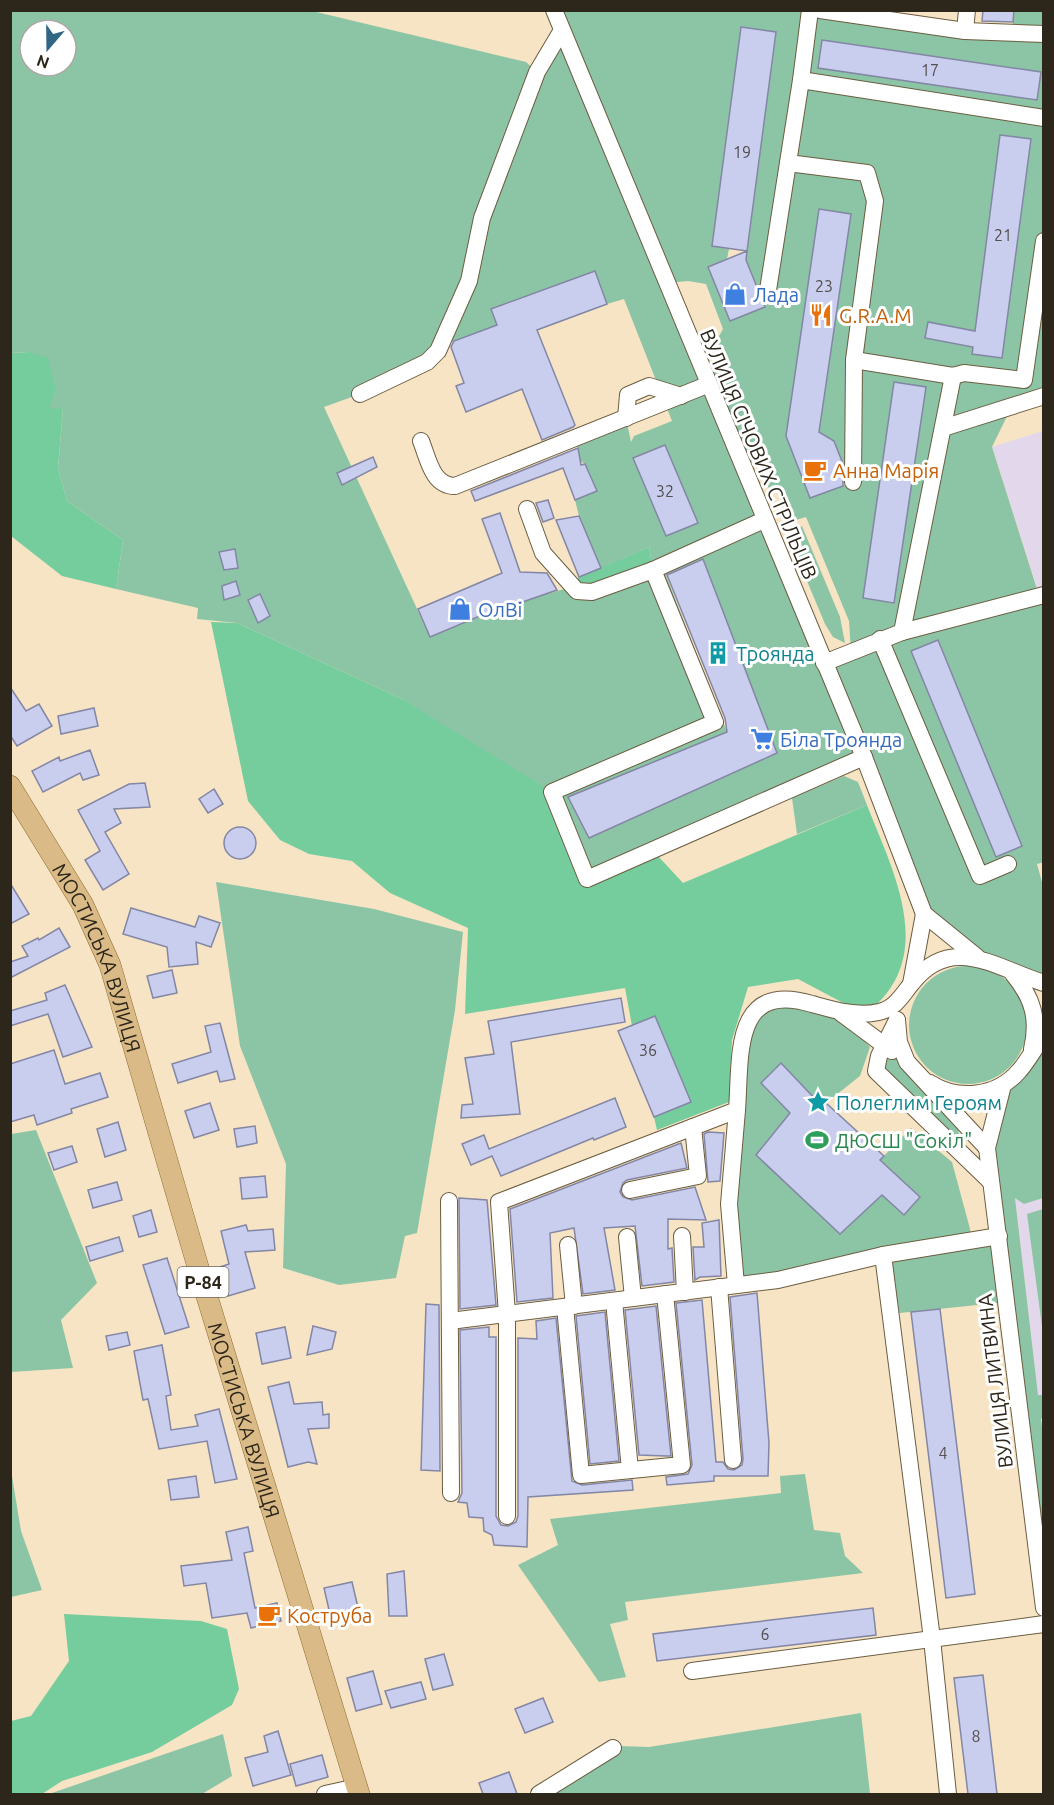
<svg xmlns="http://www.w3.org/2000/svg" width="1054" height="1805" font-family="Ubuntu,sans-serif">
	<rect width="100%" height="100%" fill="#f6e4c4"/>
	<!-- education -->
	<g fill="#e3d7eb">
		<path d="M1043,431V606L992,447Z"/>
		<path d="M1015,1198L1024,1203L1043,1198L1044,1395L1038,1396Z"/>
	</g>
	<!-- green -->
	<g fill="#8cc5a5" fill-rule="evenodd">
		<path d="M820,10L1012,32L1014,11H1043V396L1012,406L992,447L1043,608L1044,862L1037,864L1043,886V983L1013,973L924,914L862,758L587,879L402,699L237,623L197,619L198,608L116,589L123,540L67,501L58,468L63,409H49L28,352L11,353V11H312L526,62L537,72L562,30L554,11ZM741,28L776,32L746,260L765,307L730,321L708,267L727,259L729,249L712,246ZM30,30H66V66H30ZM822,40L1041,72L1037,99L818,68ZM1000,136L1031,139L1002,358L972,354ZM820,209L851,214L819,432L834,441L849,483L810,498L789,444ZM595,271L607,304L624,299L672,421L634,436L631,442L626,418L576,438L580,461L585,464L597,490L575,500L579,516L601,568L649,547L653,570L571,587L496,609L430,637L324,407L360,394L449,343L497,325ZM688,281L706,284L723,329L714,345L708,383L667,283ZM894,383V603L863,597ZM665,445L698,523L666,536L633,458ZM741,463H761L769,489L781,486L796,520L806,517L849,621L851,651L824,663ZM702,559L777,753L589,838L569,797L727,732L666,575Z"/>
		<path d="M802,526L840,617L845,643L833,637L825,624L789,538Z"/>
		<path d="M844,776L858,782L867,805L797,834L792,798Z"/>
		<path d="M216,882L374,909L463,932L455,1010L417,1233L405,1236L396,1278L339,1285L283,1268L286,1164L240,1046Z"/>
		<circle cx="968" cy="1025" r="59"/>
		<path d="M766,1002L843,1018L870,1047L860,1076L826,1103L761,1083L790,1113L756,1155L840,1234L882,1195L904,1215L920,1198L880,1160L911,1128L952,1162L973,1240L998,1236L987,1148L1003,1085L1043,1036V1198L1024,1204L1015,1198L1038,1395H1043V1418L1041,1419L1044,1441L1043,1567L1006,1302L890,1314L883,1255L736,1285L729,1204L748,1019Z"/>
		<path d="M892,1053L958,1129L960,1139L955,1141L882,1069V1058Z"/>
		<path d="M36,1130L97,1283L61,1320L73,1368L11,1372V1134Z"/>
		<path d="M1043,1209H1044L1043,1334L1027,1214Z"/>
		<path d="M11,1470L21,1531L42,1590L11,1597Z"/>
		<path d="M805,1474L814,1530L840,1533L845,1556L863,1573L625,1602L628,1620L610,1624L626,1677L599,1682L518,1565L558,1545L550,1519L781,1493L780,1476Z"/>
		<path d="M861,1713L870,1794H539L618,1746L649,1747Z"/>
		<path d="M223,1734L232,1776L202,1794H49Z"/>
	</g>
	<!-- forest -->
	<g fill="#75cd9e">
		<path d="M28,352L48,358L56,390L49,408L63,409L58,468L67,501L123,540L116,589L62,576L11,536V353Z"/>
		<path d="M649,547L653,570L592,592L571,587L579,577Z"/>
		<path d="M211,622L237,623L402,699L552,792L587,879L657,855L683,883L867,805C891,867 935,948 877,1004L849,1006L798,979L748,987L732,1040L729,1102L657,1130L654,1117L691,1101L655,1016L632,1026L625,988L465,1014L468,928L390,893L352,861L309,854L280,840L248,801Z"/>
		<path d="M64,1614L201,1621L227,1629L239,1689L232,1705L152,1752L62,1781L42,1794H11V1721L31,1716L69,1661Z"/>
	</g>
	<!-- building -->
	<g fill="#caceee" stroke="#8386a4" stroke-width="1.5">
		<path d="M983,10H1014L1013,22L982,21Z"/>
		<path d="M741,27L776,32L747,251L712,246Z"/>
		<path d="M822,40L1041,72L1037,100L818,68Z"/>
		<path d="M1000,135L1031,139L1002,358L972,354L973,347L925,338L928,322L975,331Z"/>
		<path d="M819,209L851,214L819,432L834,441L843,464V486L810,498L786,436Z"/>
		<path d="M747,251L746,260L765,307L730,321L708,267Z"/>
		<path d="M595,271L607,304L537,330L575,425L573,427L542,440L522,389L466,412L456,386L464,383L451,347L454,341L497,325L491,309Z"/>
		<path d="M894,382L926,387L894,603L863,598Z"/>
		<path d="M665,445L698,523L666,536L633,458Z"/>
		<path d="M578,448L581,465L585,464L597,491L575,500L563,468L475,501L471,491Z"/>
		<path d="M373,457L377,467L342,485L337,473Z"/>
		<path d="M548,500L554,518L543,522L536,503Z"/>
		<path d="M500,513L520,572L547,573L557,590L514,605L513,602L430,637L418,609L502,573L482,519Z"/>
		<path d="M579,516L601,568L579,577L556,520Z"/>
		<path d="M235,549L238,568L224,570L219,552Z"/>
		<path d="M703,559L777,753L589,838L568,797L727,732L725,718L667,575Z"/>
		<path d="M236,581L240,595L224,600L222,586Z"/>
		<path d="M260,594L270,616L258,623L248,600Z"/>
		<path d="M938,640L1022,846L996,857L911,651Z"/>
		<path d="M10,687L26,711L39,704L52,726L17,746L10,735Z"/>
		<path d="M94,708L98,726L61,734L58,716Z"/>
		<path d="M90,750L99,775L83,780L80,773L43,792L32,771L59,757L60,761Z"/>
		<path d="M145,783L150,807L114,809L121,823L105,832L129,874L103,890L85,860L100,851L78,810L129,784Z"/>
		<path d="M214,789L223,804L208,813L199,799Z"/>
		<circle cx="240" cy="843" r="16"/>
		<path d="M10,883L29,914L10,924Z"/>
		<path d="M131,908L195,927L199,916L220,923L211,947L196,942L198,964L169,967L167,947L123,934Z"/>
		<path d="M59,928L70,947L10,978V962L28,956L22,946L38,938L39,940Z"/>
		<path d="M172,970L177,993L153,998L147,976Z"/>
		<path d="M65,985L92,1047L63,1057L48,1014L10,1026V1011L47,1000L45,993Z"/>
		<path d="M621,998L625,1022L511,1042L520,1114L461,1118L462,1105L473,1104L465,1058L494,1054L488,1021Z"/>
		<path d="M655,1016L691,1102L654,1117L618,1031Z"/>
		<path d="M220,1023L235,1079L220,1082L217,1071L178,1083L172,1064L211,1052L205,1026Z"/>
		<path d="M54,1050L65,1084L100,1073L108,1097L71,1109L72,1113L37,1125L34,1115L10,1122V1064Z"/>
		<path d="M781,1063L818,1102L826,1103L884,1156L880,1160L920,1197L904,1215L882,1195L840,1234L756,1155L790,1113L761,1083Z"/>
		<path d="M615,1098L626,1127L594,1140L593,1138L501,1176L492,1156L471,1165L462,1144L484,1135L489,1149Z"/>
		<path d="M210,1103L219,1130L194,1138L185,1111Z"/>
		<path d="M118,1122L126,1150L105,1157L97,1129Z"/>
		<path d="M255,1126L257,1143L237,1147L234,1129Z"/>
		<path d="M708,1132L724,1133L720,1181L708,1182L704,1134Z"/>
		<path d="M681,1143L687,1168L627,1180L623,1183L620,1192L623,1197L632,1200L695,1187L706,1220L668,1219V1249L672,1248L674,1282L642,1286L635,1226L604,1228L615,1290L583,1294L574,1228L550,1233L553,1298L517,1302L510,1209Z"/>
		<path d="M72,1146L77,1162L54,1170L48,1153Z"/>
		<path d="M265,1176L267,1197L242,1199L240,1178Z"/>
		<path d="M117,1182L122,1200L93,1208L88,1190Z"/>
		<path d="M459,1198L487,1200L496,1305L460,1309Z"/>
		<path d="M151,1210L157,1232L139,1237L133,1216Z"/>
		<path d="M719,1220L721,1276L700,1277L695,1280L693,1247H704L702,1223Z"/>
		<path d="M246,1225L248,1231L273,1229L275,1250L245,1252L255,1288L228,1296L220,1267L229,1264L221,1231Z"/>
		<path d="M119,1237L123,1251L90,1261L86,1247Z"/>
		<path d="M167,1258L189,1327L165,1334L143,1265Z"/>
		<path d="M757,1293L769,1443L768,1476H714V1481L667,1485L666,1477L688,1474L692,1465L676,1303L702,1300L716,1462H723L728,1469L734,1470L742,1465L743,1459L730,1297Z"/>
		<path d="M426,1304L439,1305L440,1471L421,1470Z"/>
		<path d="M656,1306L671,1456H666L639,1455L625,1310Z"/>
		<path d="M940,1309L975,1594L946,1598L911,1312Z"/>
		<path d="M605,1312L619,1461L590,1464L576,1316Z"/>
		<path d="M556,1318L572,1481L582,1485L632,1480L633,1490L528,1497L527,1547L494,1545L492,1535L484,1531L483,1518L469,1517L467,1503L458,1502L462,1493L460,1330L489,1327V1337H496V1516L501,1525L508,1526L516,1522L518,1516V1338L537,1339L536,1321Z"/>
		<path d="M313,1326L336,1332L332,1349L307,1355Z"/>
		<path d="M285,1327L291,1358L262,1364L256,1333Z"/>
		<path d="M127,1332L130,1345L109,1350L106,1336Z"/>
		<path d="M162,1345L171,1395L166,1396L171,1430L198,1426L195,1415L219,1409L237,1479L215,1483L207,1441L159,1449L148,1399L143,1400L134,1351Z"/>
		<path d="M289,1382L294,1404L322,1402L323,1415L329,1414V1428L308,1429L317,1464L308,1462L288,1467L268,1387Z"/>
		<path d="M196,1476L199,1497L171,1500L168,1480Z"/>
		<path d="M248,1527L253,1551L244,1553L255,1608L277,1603L281,1621L251,1628L247,1613L212,1618L206,1583L184,1586L181,1566L232,1560L226,1532Z"/>
		<path d="M404,1571L407,1616H389L387,1574Z"/>
		<path d="M352,1582L360,1616L332,1623L324,1588Z"/>
		<path d="M873,1608L876,1635L657,1661L653,1634Z"/>
		<path d="M444,1654L453,1685L433,1690L425,1659Z"/>
		<path d="M373,1671L382,1704L356,1711L347,1678Z"/>
		<path d="M983,1675L997,1794H968L954,1678Z"/>
		<path d="M421,1682L426,1699L391,1708L385,1691Z"/>
		<path d="M543,1698L553,1722L525,1733L515,1709Z"/>
		<path d="M278,1731L291,1775L253,1786L245,1758L268,1752L264,1736Z"/>
		<path d="M322,1755L328,1777L296,1786L290,1764Z"/>
		<path d="M509,1772L517,1794H483L479,1783Z"/>
	</g>
	<g fill="none" stroke-linecap="round" stroke-linejoin="round">
		<!-- minor casing -->
		<g stroke="#6c5d41" stroke-width="18">
			<g id="minor">
				<path d="M554,10L864,757L924,914L977,957"/>
				<path d="M820,10L965,31L1044,34"/>
				<path d="M965,31L967,10"/>
				<path d="M801,80L1044,118"/>
				<path d="M788,163L867,173L875,201L854,360L953,376L964,373L1024,380L1044,241"/>
				<path d="M768,290L801,80L810,10"/>
				<path d="M360,394L427,362L438,351L469,281L482,218L537,72L562,30"/>
				<path d="M626,418L628,395L649,386L681,396"/>
				<path d="M943,428L1044,396"/>
				<path d="M421,441C428,458 432,486 455,486L707,385"/>
				<path d="M853,482L854,360"/>
				<path d="M527,509L543,553L577,591L592,592L653,570"/>
				<path d="M764,520L653,570L715,722L552,792L587,879L864,757"/>
				<path d="M902,632L1044,595"/>
				<path d="M880,639L980,876L1008,864"/>
				<path d="M824,663L902,632L953,376"/>
				<path d="M1013,974C1033,998 1039,1019 1032,1049"/>
				<path d="M911,984L924,914"/>
				<path d="M841,1013L892,1051"/>
				<path d="M897,1020L879,1056L876,1071L991,1182"/>
				<path d="M897,1020L899,1042L907,1062L987,1148"/>
				<path d="M930,1083C958,1101 997,1097 1019,1071C1028,1061 1035,1047 1044,1036"/>
				<path d="M1003,1085L987,1148L1044,1608"/>
				<path d="M630,1190L698,1176L693,1127"/>
				<path d="M449,1201L451,1493"/>
				<path d="M682,1236L685,1292"/>
				<path d="M627,1237L633,1298"/>
				<path d="M568,1245L574,1306"/>
				<path d="M883,1255L932,1639L948,1794"/>
				<path d="M736,1285L729,1204L737,1110"/>
				<path d="M719,1287L733,1460"/>
				<path d="M614,1301L630,1470"/>
				<path d="M565,1307L581,1475L682,1465L665,1294"/>
				<path d="M450,1321L778,1280L883,1255L999,1236"/>
				<path d="M507,1516V1314L499,1202L737,1110C741,1056 732,980 812,1004C834,1010 856,1017 879,1012C896,1008 902,995 912,983C952,932 997,969 1044,983"/>
				<path d="M692,1671L1044,1624"/>
				<path d="M325,1794L357,1787"/>
				<path d="M539,1794L613,1748"/>
			</g>
		</g>
		<!-- major casing -->
		<g stroke="#8d692e" stroke-width="22">
			<g id="major">
				<path id="s1" d="M10,786L83,905L110,965L198,1267L359,1794"/>
			</g>
		</g>
		<!-- minor -->
		<use href="#minor" stroke="#fff" stroke-width="16"/>
		<!-- major -->
		<use href="#major" stroke="#dabb88" stroke-width="21"/>
	</g>
	<!-- icons -->
	<defs>
		<g id="shop-bare" transform="scale(1.8)"><path d="M-5-2.5h2.3a2.7 3.5 0 0 1 5.4 0H5L5.5 6h-11ZM-1.5-2.5h3a1.5 2.3 0 0 0-3 0Z" fill="#3f7fe0" stroke="#fff" stroke-width="2.5" paint-order="stroke"/></g>
		<g id="restaurant-bare" transform="scale(1.8)"><path d="M-5-6h1v4h1v-4h1v4h1v-4h1v5L-1.5 .5V6h-2V.5L-5-1ZM5-6V6H3V1.5H1.5Q1.5-4 5-6Z" fill="#e8710a" stroke="#fff" stroke-width="2.5" paint-order="stroke"/></g>
		<g id="cafe-bare" transform="scale(1.8)"><path d="M-5.5-4.5H6V0H3Q3 3.5 0 3.5H-2.5Q-5.5 3.5-5.5 0ZM3-3.2v2h1.7v-2ZM-6 4.5H4V6H-6Z" fill="#e8710a" stroke="#fff" stroke-width="2.5" paint-order="stroke"/></g>
		<g id="building-bare" transform="scale(1.8)"><path d="M-4-6H4V6H1V3H-1V6H-4ZM-2.5-4.3h1.7v1.8h-1.7ZM.8-4.3h1.7v1.8H.8ZM-2.5-1h1.7V.8h-1.7ZM.8-1h1.7V.8H.8Z" fill="#0f9aa8" stroke="#fff" stroke-width="2.5" paint-order="stroke"/></g>
		<g id="supermarket-bare" transform="scale(1.8)"><path d="M-6-5.5h2.5l.6 2H6L4.5 2H-2.5L-4.4-4H-6ZM-1.5 3.2a1.3 1.3 0 1 0 .1 0ZM3 3.2a1.3 1.3 0 1 0 .1 0Z" fill="#3f7fe0" stroke="#fff" stroke-width="2.5" paint-order="stroke"/></g>
		<g id="sight-bare" transform="scale(1.8)"><path d="M0-6L1.8-2.2L6-1.7L2.9 1.2L3.7 5.4L0 3.3L-3.7 5.4L-2.9 1.2L-6-1.7L-1.8-2.2Z" fill="#0f9aa8" stroke="#fff" stroke-width="2.5" paint-order="stroke"/></g>
		<g id="stadium-bare" transform="scale(1.8)"><path d="M0-5a6.5 5 0 1 0 0 10a6.5 5 0 1 0 0-10ZM-3.5-1.8h7v3.6h-7Z" fill="#2e9e5b" stroke="#fff" stroke-width="2.5" paint-order="stroke"/></g>
	</defs>
	<g fill-rule="evenodd">
		<use href="#shop-bare" x="735" y="294"/>
		<use href="#restaurant-bare" x="821" y="315"/>
		<use href="#cafe-bare" x="815" y="470"/>
		<use href="#shop-bare" x="460" y="609"/>
		<use href="#building-bare" x="718" y="653"/>
		<use href="#supermarket-bare" x="762" y="739"/>
		<use href="#sight-bare" x="818" y="1102"/>
		<use href="#stadium-bare" x="817" y="1140"/>
		<use href="#cafe-bare" x="269" y="1615"/>
	</g>
	<g text-anchor="middle" dominant-baseline="central" stroke-width="6" stroke-linejoin="round" paint-order="stroke">
		<!-- number labels -->
		<g font-size="16" fill="#54504f">
			<text x="930" y="70">17</text>
			<text x="742" y="152">19</text>
			<text x="1003" y="235">21</text>
			<text x="824" y="286">23</text>
			<text x="665" y="491">32</text>
			<text x="648" y="1050">36</text>
			<text x="943" y="1453">4</text>
			<text x="765" y="1634">6</text>
			<text x="976" y="1736">8</text>
		</g>
		<!-- shield labels -->
		<rect fill="#fff" stroke="#6c675f" stroke-width="1.5" x="177.5" y="1267" width="51" height="30" rx="4.5"/>
		<g font-size="18" font-weight="bold" fill="#2d261a">
			<text x="203" y="1282">Р-84</text>
		</g>
		<!-- shop labels -->
		<g font-size="20" fill="#366cbe" stroke="#fff" text-anchor="start">
			<text x="753" y="294">Лада</text>
			<text x="478" y="609">ОлВі</text>
			<text x="780" y="739">Біла Троянда</text>
		</g>
		<!-- food labels -->
		<g font-size="20" fill="#c56008" stroke="#fff" text-anchor="start">
			<text x="839" y="315">G.R.A.M</text>
			<text x="833" y="470">Анна Марія</text>
			<text x="287" y="1615">Коструба</text>
		</g>
		<!-- street labels -->
		<g font-size="20" fill="#2d261a" stroke="#fff">
			<text transform="translate(759 454) rotate(67)">ВУЛИЦЯ СІЧОВИХ СТРІЛЬЦІВ</text>
			<text stroke="none"><textPath href="#s1" startOffset="194">МОСТИСЬКА ВУЛИЦЯ</textPath></text>
			<text transform="translate(995 1381) rotate(-97)">ВУЛИЦЯ ЛИТВИНА</text>
			<text stroke="none"><textPath href="#s1" startOffset="680">МОСТИСЬКА ВУЛИЦЯ</textPath></text>
		</g>
		<!-- culture labels -->
		<g font-size="20" fill="#0d838f" stroke="#fff" text-anchor="start">
			<text x="736" y="653">Троянда</text>
			<text x="836" y="1102">Полеглим Героям</text>
		</g>
		<!-- leisure labels -->
		<g font-size="20" fill="#27864d" stroke="#fff" text-anchor="start">
			<text x="835" y="1140">ДЮСШ "Сокіл"</text>
		</g>
	</g>
	<!-- border -->
	<rect width="1054" height="1805" fill="none" stroke="#2d261a" stroke-width="24"/>
	<!-- north arrow -->
	<g transform="translate(48 48) rotate(200)"><circle r="28" fill="#ffffff" stroke="#aba8a3" stroke-width="1.5"/>
	<path d="M0-4.5L10 22L0 15L-10 22Z" fill="#316782"/>
	<text y="-9" font-size="16" font-weight="bold" text-anchor="middle" fill="#2d261a">N</text>
	</g>
</svg>
